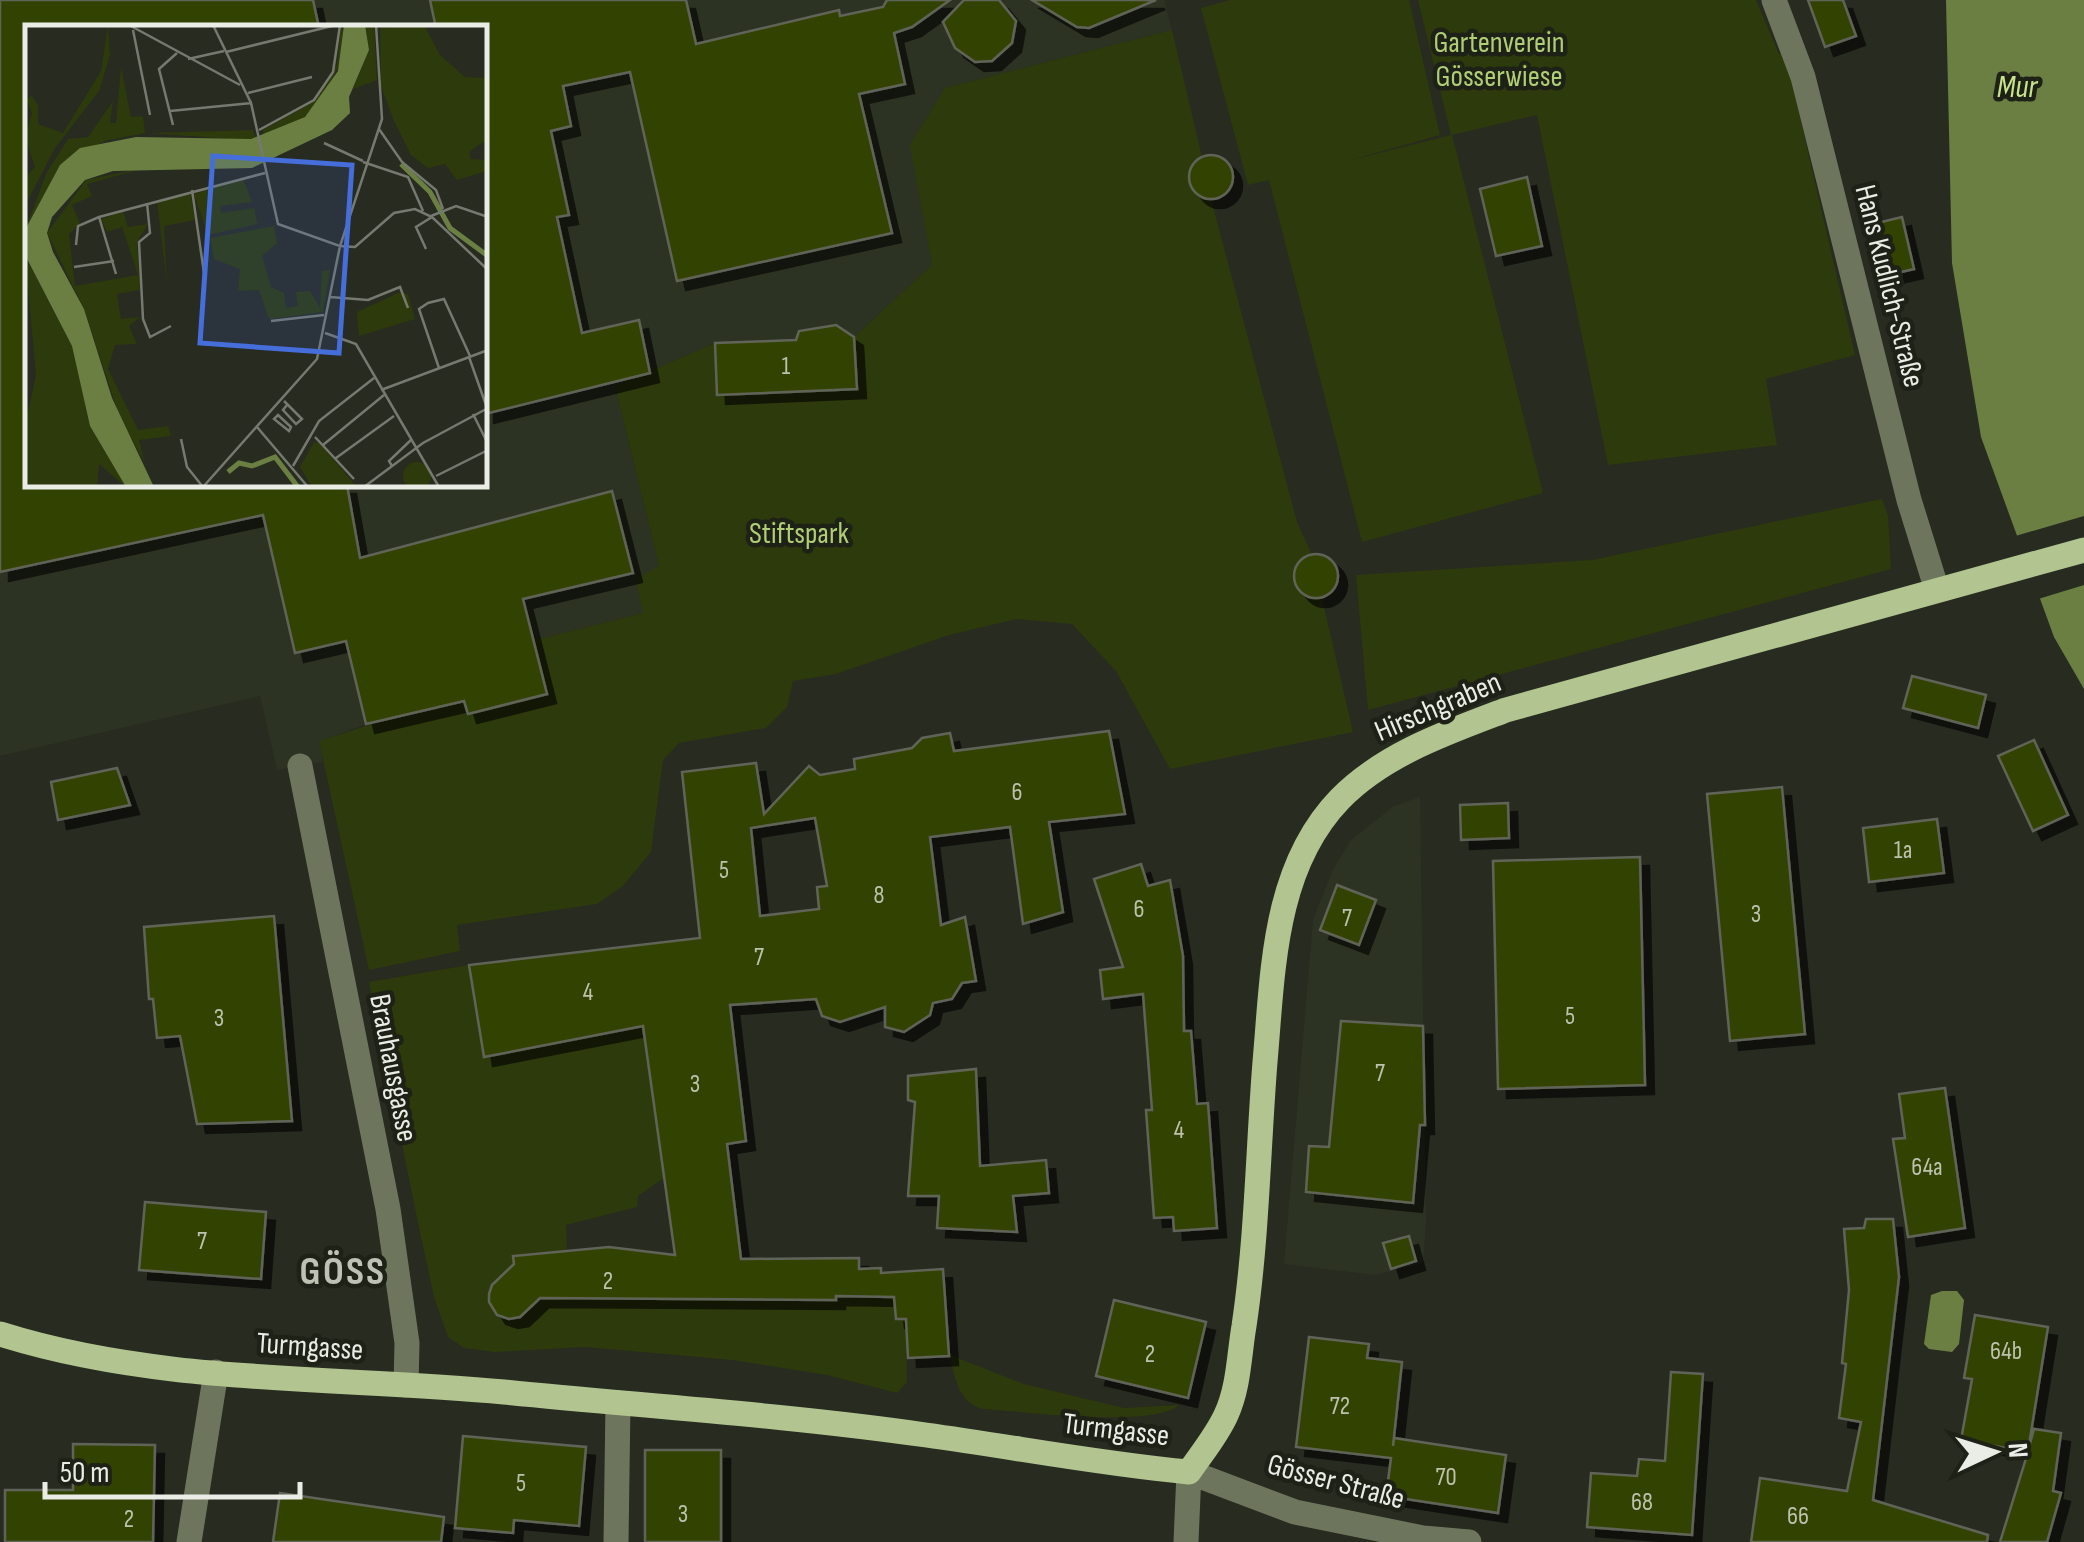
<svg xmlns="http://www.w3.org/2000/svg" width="2084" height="1542" font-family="'Sofia Sans Condensed',sans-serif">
	<defs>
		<filter id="shadow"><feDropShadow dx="9" dy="9" stdDeviation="0" flood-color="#0009"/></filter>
	</defs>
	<rect width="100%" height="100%" fill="#272b20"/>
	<!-- built -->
	<g fill="#2d3322" fill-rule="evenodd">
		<path d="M0,0H1164L1172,30L945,88L911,145L932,265L854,337L836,325L799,331L796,340L715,343L615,386L659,566L643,613L535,640L547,694L468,714L421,711L366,724L320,741L323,762L277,770L260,696L0,756ZM28,28H485V485H28Z"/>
		<path d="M1420,797L1426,1221L1423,1263L1375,1275L1284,1264L1313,920L1332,872L1350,841L1394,806Z"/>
	</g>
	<!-- green -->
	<g fill="#2d3a0c">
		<path d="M1230,0H1409L1440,135L1347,161L1451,135L1418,0H1756L1779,54L1785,53L1855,355L1766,379L1777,445L1608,465L1537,115L1452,135L1543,493L1362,542L1269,180L1248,185L1201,8Z"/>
		<path d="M1172,30L1202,157L1195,162L1189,178L1195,192L1211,199L1297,522L1312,555L1353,732L1170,769L1116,671L1072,624L1017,619L949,635L836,674L793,681L787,707L766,728L679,743L663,760L651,852L623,886L597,904L457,925L460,951L369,970L319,741L463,695L468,713L547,694L535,640L643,613L636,579L659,566L615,386L715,343L718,395L856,388L854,337L932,265L910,145L945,88Z"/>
		<path d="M1882,499L1888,516L1891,569L1368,710L1356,575L1592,560Z"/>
		<path d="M469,965L485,1056L643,1026L664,1178L638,1196L637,1207L566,1225L567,1251L514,1256L515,1275L501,1277C467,1308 521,1340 532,1298L835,1300L836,1296L894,1297L896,1319H906L907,1382L897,1393L827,1375L732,1360L586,1347L495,1352L464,1348L448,1337L434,1297L418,1223L369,982Z"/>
		<path d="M950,1355L1024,1384L1124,1408L1179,1405C1150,1429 1024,1411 983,1409C959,1403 954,1378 950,1355Z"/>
	</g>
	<!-- water -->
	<g fill="#6c7f43">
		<path d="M1946,0H2084V689L2054,637L1981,437L1952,263Z"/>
		<path d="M1942,1291H1957L1964,1300L1959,1344L1952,1352L1929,1349L1924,1344L1931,1295Z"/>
	</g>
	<!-- pier -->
	<path fill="#272b20" d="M2084,516V585L2035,600L2012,537Z"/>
	<!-- building -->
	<g fill="#334301" stroke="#606458" stroke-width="2.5" fill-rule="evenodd" filter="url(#shadow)">
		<path d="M0,0H313L319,28H28V485H347L360,558L612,491L633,573L523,599L547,694L468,714L464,701L366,724L346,641L295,653L263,515L0,572Z"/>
		<path d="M430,0H686L696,44L839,10L840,16L883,7L887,0H950L912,27L894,33L905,84L859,94L892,233L677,281L630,72L563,86L571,126L551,131L569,215L557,217L582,333L639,320L650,373L485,414V28H436Z"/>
		<path d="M964,0H999L1016,21L1012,43L992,61L975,62L955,48L943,22Z"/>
		<path d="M1032,0H1156L1089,28L1077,27Z"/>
		<path d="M1808,0H1843L1856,36L1825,47Z"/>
		<circle cx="1211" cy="177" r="22"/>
		<path d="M1527,177L1542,246L1496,256L1480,189Z"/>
		<path d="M1902,217L1914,269L1884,276L1873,224Z"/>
		<path d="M836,325L854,337L857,389L717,395L715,343L796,340L799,331Z"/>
		<circle cx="1316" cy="576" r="22"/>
		<path d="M1912,676L1986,695L1978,728L1903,708Z"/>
		<path d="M1109,731L1125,814L1049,822L1063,912L1023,924L1010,827L930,837L941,925L965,917L976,981L962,983L952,999L933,1003L930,1015L904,1032L885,1027V1007L840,1022L822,1016L816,999L730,1005L746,1141L727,1144L741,1259L859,1258V1269L881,1268V1273L943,1269L949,1356L908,1358L906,1319H896L894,1297L836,1296V1300L540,1298L520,1317L509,1319L497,1315L489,1302V1294L492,1285L514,1264L513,1256L609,1247L675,1255L643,1026L484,1057L469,965L700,938L682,772L756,763L764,814L809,766L820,775L855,769L854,759L912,748L922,738L950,733L954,751ZM815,818L827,886L817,887L819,909L760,916L751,828Z"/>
		<path d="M2034,740L2068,815L2033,831L1998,756Z"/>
		<path d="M117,768L130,805L58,820L51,782Z"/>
		<path d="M1782,787L1805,1034L1730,1041L1707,794Z"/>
		<path d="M1508,803L1509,838L1461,840L1460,805Z"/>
		<path d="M1937,819L1944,873L1869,882L1863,828Z"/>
		<path d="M1640,857L1645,1085L1498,1089L1493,861Z"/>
		<path d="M1141,864L1148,886L1170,880L1183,956L1184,1031H1191L1197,1104L1208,1103L1217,1228L1174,1231L1173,1217L1154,1218L1146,1110H1152L1143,994L1103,999L1100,970L1123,967L1094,879Z"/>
		<path d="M1337,885L1376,900L1359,945L1320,930Z"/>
		<path d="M274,916L292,1121L197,1124L180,1036L157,1038L153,999H149L144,927Z"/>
		<path d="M1341,1021L1423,1026L1425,1125H1420L1413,1203L1306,1192L1309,1146L1329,1147Z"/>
		<path d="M976,1069L980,1166L1046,1160L1049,1193L1013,1196L1017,1232L937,1228L939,1196H908L915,1102L908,1100V1076Z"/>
		<path d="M1945,1088L1965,1228L1908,1237L1893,1139L1905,1138L1899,1094Z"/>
		<path d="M145,1202L266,1212L261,1279L139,1270Z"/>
		<path d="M1866,1219H1893L1899,1277L1873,1500L1988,1535L1987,1542H1751L1760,1478L1847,1491L1861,1422L1839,1418L1846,1364L1842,1363L1849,1290L1844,1229L1864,1228Z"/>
		<path d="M1409,1236L1416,1261L1391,1269L1383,1243Z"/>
		<path d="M1114,1300L1206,1322L1188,1398L1096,1376Z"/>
		<path d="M1975,1315L2048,1327L2028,1451L2034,1429L2061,1433L2053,1491L2061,1493L2047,1542H2000L2028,1452L1961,1440L1972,1379L1964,1378Z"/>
		<path d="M1309,1337L1369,1344L1367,1358L1402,1362L1393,1446L1394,1438L1506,1455L1498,1513L1386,1496L1391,1458L1296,1447Z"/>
		<path d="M1671,1372L1703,1374L1692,1535L1587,1527L1591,1473L1637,1476L1639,1459L1665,1461Z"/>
		<path d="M463,1436L586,1447L579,1526L514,1520L513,1533L455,1528Z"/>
		<path d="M73,1444L155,1445L153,1542H5V1490H73Z"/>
		<rect x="645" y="1450" width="76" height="92"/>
		<path d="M280,1493L444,1517L441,1542H273Z"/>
	</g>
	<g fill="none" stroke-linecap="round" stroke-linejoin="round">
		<!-- minor -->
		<g stroke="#6d765d" stroke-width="25">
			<path d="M1774,0L1803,77L1909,500L1937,590"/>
			<path d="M300,766L388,1209L407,1343L406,1385"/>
			<path d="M189,1542L216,1372"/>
			<path d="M616,1542L618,1403"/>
			<path d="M1186,1542L1189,1472L1295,1512L1423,1538L1469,1542"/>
		</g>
		<!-- major -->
		<path stroke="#b2c48f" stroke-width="25" d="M0,1334C162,1385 336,1376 504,1392C644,1406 786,1415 926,1435C1014,1447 1101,1464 1189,1472C1202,1453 1217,1435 1226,1415C1239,1387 1239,1355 1244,1326C1257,1239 1258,1150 1265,1062C1273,972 1273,868 1340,799C1384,754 1448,732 1506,710L2084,550"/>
	</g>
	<g text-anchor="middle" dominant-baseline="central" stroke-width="9" stroke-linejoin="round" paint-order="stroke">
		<!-- number labels -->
		<g font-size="25" fill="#bcc2ad">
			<text x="786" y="366">1</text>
			<text x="1017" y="792">6</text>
			<text x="1903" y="850">1a</text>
			<text x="724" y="870">5</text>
			<text x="879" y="895">8</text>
			<text x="1139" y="909">6</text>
			<text x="1756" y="914">3</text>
			<text x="1347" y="918">7</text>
			<text x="759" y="957">7</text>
			<text x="588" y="992">4</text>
			<text x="1570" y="1016">5</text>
			<text x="219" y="1018">3</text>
			<text x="1380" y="1073">7</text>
			<text x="695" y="1084">3</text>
			<text x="1179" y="1130">4</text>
			<text x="1927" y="1167">64a</text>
			<text x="202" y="1241">7</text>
			<text x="608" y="1281">2</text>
			<text x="2006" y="1351">64b</text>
			<text x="1150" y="1354">2</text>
			<text x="1340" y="1406">72</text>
			<text x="1446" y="1477">70</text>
			<text x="521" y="1483">5</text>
			<text x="1642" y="1502">68</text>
			<text x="683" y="1514">3</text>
			<text x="1798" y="1516">66</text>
			<text x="129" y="1519">2</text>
		</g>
		<!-- park labels -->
		<g font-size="30" fill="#b1cd76" stroke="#1d2116">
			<text x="1499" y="43">Gartenverein<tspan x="1499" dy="34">Gösserwiese</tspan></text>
			<text x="799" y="534">Stiftspark</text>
		</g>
		<!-- street labels -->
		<g font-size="30" fill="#eaede6" stroke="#1d2116">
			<text transform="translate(1889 286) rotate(76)">Hans Kudlich-Straße</text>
			<text transform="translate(1438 707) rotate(-23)">Hirschgraben</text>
			<text transform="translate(393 1068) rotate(79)">Brauhausgasse</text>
			<text transform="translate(310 1347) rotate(4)">Turmgasse</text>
			<text transform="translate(1116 1430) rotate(7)">Turmgasse</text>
			<text transform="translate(1336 1482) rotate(15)">Gösser Straße</text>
		</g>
		<!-- water labels -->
		<g font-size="32" font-style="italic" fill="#c7e38b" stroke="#1d2116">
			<text x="2017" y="87">Mur</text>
		</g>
		<!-- district labels -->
		<g font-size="40" font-weight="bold" letter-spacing="2.5" fill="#bdc2b4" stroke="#1d2116">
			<text x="343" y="1272">GÖSS</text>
		</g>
	</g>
	<!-- overview -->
	<g transform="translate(25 25)">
		<rect width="462" height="462" fill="#272b20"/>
		<path d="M83,0L85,30L74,66L30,123L0,181V153L10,142L0,112L7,88L2,75L6,70L13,80V99L38,108L76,46ZM316,0L321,14L315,38L299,71L280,92L239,111L238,105L290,76L312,39ZM340,0H349L352,55L328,64L344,25ZM399,0L415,30L440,52L462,53V115L445,126V134L462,135V146L432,155L420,139L403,143L386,130L369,96L356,61L355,3ZM96,42L106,92L118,91L120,108L80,116L35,140L0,205L22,147L43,114L63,112L88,76L85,98H91ZM228,105L230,113L220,115L123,108ZM123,142L62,159L67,171L47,180L55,198L44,209L50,261L113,250L97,202L82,207L76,194L98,186L103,202L123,199L112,217L115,265L92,269L96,294L115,292L104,301L112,319L90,320L83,344L113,405L143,401L146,411L114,415L120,438L95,393L59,284L22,208L61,155ZM218,154L227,177L195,181L196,188L229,183L232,199L183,210L169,169ZM165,167L170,195L139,201L142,259L132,177ZM249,201L252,218L237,231L246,262L259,268L261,283L273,281L271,267L285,266L295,283L297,246L305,245L298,287L244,294L234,265L213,266L215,244L189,234L185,213ZM0,231L47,321L65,401L101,462L74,439L72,462H0V401L11,350ZM375,267L383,269L390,294L334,311L332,287ZM289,417L294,418L332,462H287L275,442ZM378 451a14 14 0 1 1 28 0a14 14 0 1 1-28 0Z" fill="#2d3a0c"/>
		<path d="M319,0H340L344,25L324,72L325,88L307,105L227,143L88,146L60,155L27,192L22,208L28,227L59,284L87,373L129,462H101L65,401L47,321L0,230V205L35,140L55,123L111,112L226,114L280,92L313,46Z" fill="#6c7f43"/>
		<path fill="none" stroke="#6c7f43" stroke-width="5" d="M376,139L405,167L425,203L463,231M203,447L214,438L227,441L250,432L273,462"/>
		<path fill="none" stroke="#75796f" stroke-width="2.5" d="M104,0L215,60M351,0L357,94L315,221L330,222L369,188L390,184L407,192L463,245M108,5L125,90M201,27L311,0M163,34L199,26M223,68L287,52M145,86L227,78M148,100L134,44L152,28M354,104L377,137L411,165L418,184M234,105L289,75L308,47L315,0M299,118L338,136M338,137L383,152L398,186M167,165L179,248M122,178L125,208L114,217L118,294L125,312L146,301M406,191L431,181L463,192M74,192L91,249M51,220L53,201L74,192L240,148M401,224L391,202L407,192M49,242L89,236M305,272L343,275L375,262L383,283M246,296L299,290M300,308L331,319L414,462M444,332L462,383M414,343L394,284L403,278L419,274L445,331M356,365L463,325M259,376L277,394L271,399L258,385L262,380M448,389L463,419M253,390L266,402L264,406L249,394ZM232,402L283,462M290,412L329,454M156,414L162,442L178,462M298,420L359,370M311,433L369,391M268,441L294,396L349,353M367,441L364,436L387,414M411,451L463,425M178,462L292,334L315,221L253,199L226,78L188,0M339,462L398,418L463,383"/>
		<path fill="#466edb" fill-opacity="0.15" stroke="#466edb" stroke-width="5" d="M188,131L327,140L314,328L175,318Z"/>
		<rect width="462" height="462" fill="none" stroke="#eaede6" stroke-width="5"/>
	</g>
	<!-- north arrow -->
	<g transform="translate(1994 1452) rotate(86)" stroke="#1d2116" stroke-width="8" paint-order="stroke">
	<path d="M0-8L18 38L0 25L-18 38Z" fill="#eaede6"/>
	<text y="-15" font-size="28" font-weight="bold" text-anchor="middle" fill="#eaede6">N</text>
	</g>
	<!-- scale -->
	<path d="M45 1482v15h255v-15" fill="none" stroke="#eaede6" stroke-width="5"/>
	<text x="60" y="1482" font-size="30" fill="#eaede6" stroke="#1d2116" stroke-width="8" paint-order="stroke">50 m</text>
</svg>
